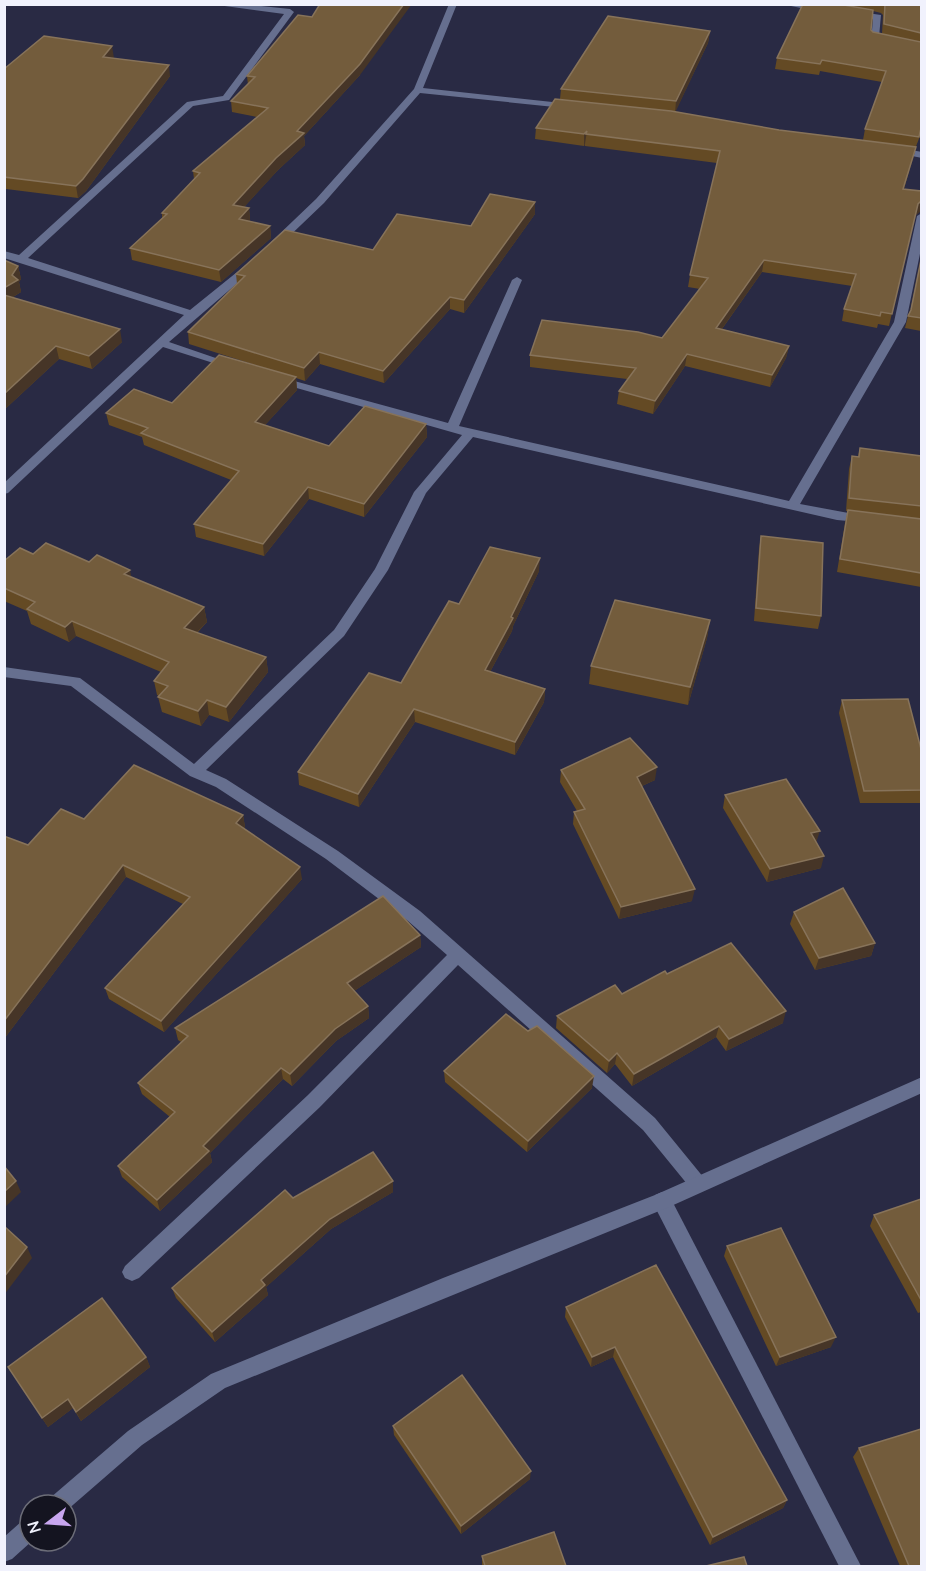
<svg xmlns="http://www.w3.org/2000/svg" width="926" height="1571" font-family="'Nunito Sans',sans-serif">
	<rect width="100%" height="100%" fill="#292a44"/>
	<g fill="none" stroke-linecap="round" stroke-linejoin="round">
		<!-- minor -->
		<g fill="#666f8f" fill-rule="evenodd">
			<path d="M210,4H243L290,9L294,12L229,100L193,106L28,258L190,310L247,264H255V268L169,342L239,366L237,368H229L163,347L8,493L4,494V483L184,315L4,258V251L19,255L187,102L223,96L284,14Z"/>
			<path d="M449,4H457L423,88L571,104L574,105V109L420,93L324,203L279,246H271V242L316,199L414,89Z"/>
			<path d="M781,4H807L825,9L821,12Z"/>
			<path d="M853,11L881,15L879,37L922,45V51L871,41L873,19L850,16V12Z"/>
			<path d="M895,147L922,152V158L892,152V148Z"/>
			<path d="M922,213V244L906,322L800,504L870,517L871,520L870,523L837,520L473,437L426,493L388,570L344,636L206,770L226,779L338,851L420,911L655,1118L704,1178L707,1184L704,1190L698,1192L692,1190L643,1130L458,965L320,1107L139,1278L132,1281L125,1278L122,1272L125,1266L308,1095L447,955L408,921L326,859L216,787L190,776L71,686L4,677V667L80,678L194,764L334,630L375,569L414,492L462,435L272,381L270,379L276,376L448,423L512,280L517,277L522,280L459,426L789,501L894,322L917,216Z"/>
			<path d="M662,1192L669,1195L861,1566H839L655,1207L653,1201L655,1195Z"/>
		</g>
		<!-- tertiary -->
		<g fill="#666f8f" fill-rule="evenodd">
			<path d="M922,1077V1093L669,1207L225,1388L142,1445L66,1511V1505H46L50,1498L128,1431L211,1374L443,1278L655,1195Z"/>
			<path d="M30,1518V1541H32L12,1559L4,1562V1537L22,1521Z"/>
		</g>
	</g>
	<!-- wall -->
	<g fill="#644a24" fill-rule="evenodd">
		<path d="M803,4H921V136H920L915,149L904,189L915,215L889,326L878,324L877,328L842,321L844,309L852,286L762,272L722,329L789,346L786,358L770,387L685,366L653,414L617,404L619,391L627,379L530,367V355L662,338L700,289L688,287L690,275L717,163L585,146V144L584,146L535,139L536,128L560,99L561,89L710,31L708,43L675,112L779,130L863,140L865,129L882,82L820,71L819,75L775,69L777,58ZM873,11L881,13L883,15L882,34L873,32L871,30Z"/>
		<path d="M114,58L170,76L86,191L78,198L6,189L4,190V69Z"/>
		<path d="M360,75L304,136L305,145L278,170L244,207L249,208L250,220L249,221L270,226L271,238L221,282L132,260L130,248L162,218V213L194,179L193,171L257,117L232,112L231,101L248,85L247,76Z"/>
		<path d="M535,202V214L464,313L450,309L384,383L320,364L305,381L296,378L297,390L265,425L329,446L426,424L427,437L364,517L309,499L264,556L196,537L194,524L231,480L144,445L142,437L109,425L106,413L172,403L277,372L189,344L188,332L237,284L236,274L373,250L471,226Z"/>
		<path d="M921,258V331L905,328L908,316L910,312Z"/>
		<path d="M4,260L18,266L21,279L19,282L21,292L13,297L122,342L92,369L59,359L4,410Z"/>
		<path d="M860,448L921,456V587L837,572L845,523L848,511H846L849,469L852,456H858Z"/>
		<path d="M761,536L821,616L818,629L754,621L759,549Z"/>
		<path d="M33,554L89,562L131,577L204,607L207,622L197,633L266,657L268,672L229,722L209,715L201,726L162,712L158,697L159,696L157,695L154,681L161,672L76,636L69,642L31,624L27,611L4,601V561Z"/>
		<path d="M539,571L513,626L512,631L490,672L545,689L544,702L515,755L415,722L359,807L299,785L298,772L401,683L459,604Z"/>
		<path d="M710,620L707,638L688,705L589,684L591,666Z"/>
		<path d="M842,700L921,749V803H860L839,713Z"/>
		<path d="M561,770L655,780L642,786L692,901L619,919L573,824L574,812L577,811L560,782Z"/>
		<path d="M725,795L816,843L821,868L767,882L723,808Z"/>
		<path d="M243,815L245,827L244,828L302,879L164,1032L109,999L105,988L183,904L126,877L4,1039V836L28,845L84,819Z"/>
		<path d="M794,912L875,943L871,956L815,970L790,924Z"/>
		<path d="M420,935L421,947L354,991L368,1006L369,1018L336,1041L292,1086L283,1079L210,1153L212,1162L160,1211L122,1177L118,1166L170,1117L142,1094L138,1083L181,1042L178,1040L175,1028Z"/>
		<path d="M667,974L783,1023L726,1051L716,1037L632,1086L615,1064L607,1073L556,1028L557,1016L622,994Z"/>
		<path d="M444,1071L592,1088L527,1152L445,1082Z"/>
		<path d="M393,1181V1192L331,1229L266,1287L268,1295L215,1342L176,1298L172,1288L293,1198Z"/>
		<path d="M921,1199V1312L918,1313L870,1226L874,1215Z"/>
		<path d="M727,1246L831,1347L776,1366L724,1256Z"/>
		<path d="M656,1265L787,1500L783,1508L710,1545L613,1357L591,1367L565,1317L566,1307Z"/>
		<path d="M146,1357L150,1367L81,1421L73,1408L48,1427L8,1367Z"/>
		<path d="M393,1426L530,1479L461,1534L394,1435Z"/>
		<path d="M859,1448L921,1566H900L853,1457Z"/>
		<path d="M482,1556L566,1566H482Z"/>
	</g>
	<!-- shaded-wall -->
	<g fill="#463527">
		<path d="M404,4H412L360,75L304,136L305,145L278,170L235,217L233,205L297,131Z"/>
		<path d="M710,31L708,43L675,113L676,101Z"/>
		<path d="M112,46L114,58L103,57Z"/>
		<path d="M169,65L170,76L86,191L78,198L76,186Z"/>
		<path d="M587,131L585,144L584,146V134Z"/>
		<path d="M916,147L913,159L900,201L903,189Z"/>
		<path d="M921,201V211L915,216L918,204Z"/>
		<path d="M535,202V214L464,313V300Z"/>
		<path d="M249,208L250,220L240,231L239,219Z"/>
		<path d="M270,226L271,238L221,282L219,270Z"/>
		<path d="M764,260L762,272L714,340L716,328Z"/>
		<path d="M18,266L21,279L19,282L21,292L4,302V288L12,275Z"/>
		<path d="M450,297V309L384,383L383,371Z"/>
		<path d="M120,329L122,342L92,369L89,356Z"/>
		<path d="M56,346L59,359L4,410V394Z"/>
		<path d="M789,346L786,358L770,387L772,375Z"/>
		<path d="M319,352L320,364L305,381L304,368Z"/>
		<path d="M687,354L685,366L653,414L655,401Z"/>
		<path d="M296,377L297,390L256,435L255,422Z"/>
		<path d="M426,424L427,437L364,517V504Z"/>
		<path d="M308,487L309,499L264,556L263,544Z"/>
		<path d="M540,558L539,571L513,626L512,631L484,683L485,670Z"/>
		<path d="M130,570L133,585L124,574Z"/>
		<path d="M204,607L207,622L186,643L184,628Z"/>
		<path d="M710,620L707,638L688,705L690,687Z"/>
		<path d="M72,621L76,636L69,642L65,627Z"/>
		<path d="M266,657L268,672L229,722L226,707Z"/>
		<path d="M545,689L544,702L515,755V742Z"/>
		<path d="M207,700L209,715L201,726L198,711Z"/>
		<path d="M414,709L415,722L359,807L358,794Z"/>
		<path d="M657,767L655,780L635,789L637,777Z"/>
		<path d="M243,815L245,827L238,835L236,823Z"/>
		<path d="M820,831L816,843L811,833Z"/>
		<path d="M824,856L821,868L767,882L770,869Z"/>
		<path d="M123,865L126,877L4,1039V1021Z"/>
		<path d="M300,867L302,879L164,1032L161,1021Z"/>
		<path d="M695,889L692,901L619,919L621,907Z"/>
		<path d="M420,935L421,947L348,995L347,983Z"/>
		<path d="M875,943L871,956L815,970L819,958Z"/>
		<path d="M368,1006L369,1018L336,1041L292,1086L290,1074L335,1029Z"/>
		<path d="M786,1011L783,1023L726,1051L729,1039Z"/>
		<path d="M719,1026L716,1037L632,1086L634,1074Z"/>
		<path d="M617,1053L615,1064L607,1073L609,1061Z"/>
		<path d="M281,1068L283,1079L210,1153L212,1162L160,1211L157,1200L203,1146Z"/>
		<path d="M594,1076L592,1088L527,1152L528,1141Z"/>
		<path d="M16,1181L21,1192L4,1208V1192Z"/>
		<path d="M393,1181V1192L331,1229L266,1287L268,1295L215,1342L212,1332L261,1280L330,1219Z"/>
		<path d="M27,1247L32,1258L4,1295V1277Z"/>
		<path d="M836,1337L831,1347L776,1366L780,1357Z"/>
		<path d="M615,1347L613,1357L591,1367L592,1357Z"/>
		<path d="M146,1357L150,1367L81,1421L76,1412Z"/>
		<path d="M68,1399L73,1408L48,1427L42,1418Z"/>
		<path d="M531,1471L530,1479L461,1534V1526Z"/>
		<path d="M787,1500L783,1508L710,1545L713,1537Z"/>
	</g>
	<!-- building -->
	<g fill="#735c3c" stroke="#87735a" stroke-width="1.5">
		<path d="M320,4H404L360,64L297,131L304,133L276,158L233,205L249,208L239,219L270,226L219,270L130,248L167,214L162,213L200,173L193,171L268,108L231,101L255,77L247,76L298,15L312,17Z"/>
		<path d="M803,4H838L873,10L871,30L873,32L921,42V128L919,137L865,129L886,71L822,60L820,64L777,58Z"/>
		<path d="M885,4H921V33L884,24Z"/>
		<path d="M608,16L710,31L676,101L561,89Z"/>
		<path d="M44,36L112,46L103,57L169,65L83,179L76,186L4,177V69Z"/>
		<path d="M555,99L671,111L779,130L916,147L903,189L921,191V201L918,204L892,314L881,312L880,316L844,309L856,274L764,260L716,328L789,346L772,375L687,354L655,401L619,391L636,368L530,355L542,320L638,332L662,338L708,278L690,275L720,151L586,134L587,131L584,134L536,128Z"/>
		<path d="M490,194L535,202L464,300L450,297L383,371L319,352L304,368L188,332L245,276L236,274L285,230L373,250L397,214L471,226Z"/>
		<path d="M4,260L18,266L12,275L18,280L4,288Z"/>
		<path d="M921,260V318L908,316L911,310Z"/>
		<path d="M4,295L120,329L89,356L56,346L4,394Z"/>
		<path d="M219,355L296,377L255,422L329,446L365,406L426,424L364,504L308,487L263,544L194,524L239,471L141,433L148,428L106,413L134,389L172,403Z"/>
		<path d="M860,448L921,456V506L849,498L852,456L859,457Z"/>
		<path d="M848,510L921,519V573L840,559Z"/>
		<path d="M761,536L823,543L821,616L756,608Z"/>
		<path d="M46,543L89,562L97,555L130,570L124,574L204,607L184,628L266,657L226,707L207,700L198,711L158,697L168,686L154,681L169,662L72,621L65,627L27,609L35,602L4,588V561L20,548L33,554Z"/>
		<path d="M490,547L540,558L511,617L513,618L485,670L545,689L515,742L414,709L358,794L298,772L369,673L401,683L449,601L459,604Z"/>
		<path d="M615,600L710,620L690,687L591,666Z"/>
		<path d="M908,699L921,749V790L864,791L842,700Z"/>
		<path d="M630,738L657,767L637,777L695,889L621,907L574,812L585,809L561,770Z"/>
		<path d="M134,765L243,815L236,823L300,867L161,1021L105,988L190,897L123,865L4,1021V836L28,845L61,809L84,819Z"/>
		<path d="M786,779L820,831L811,833L824,856L770,869L725,795Z"/>
		<path d="M843,888L875,943L819,958L794,912Z"/>
		<path d="M383,896L420,935L347,983L368,1006L335,1029L290,1074L281,1068L203,1146L209,1151L157,1200L118,1166L175,1112L138,1083L188,1036L175,1028Z"/>
		<path d="M731,943L786,1011L729,1039L719,1026L634,1074L617,1053L609,1061L557,1016L615,985L622,994L665,971L667,974Z"/>
		<path d="M506,1014L528,1031L537,1026L594,1076L528,1141L444,1071Z"/>
		<path d="M373,1152L393,1181L330,1219L261,1280L265,1285L212,1332L172,1288L285,1190L293,1198Z"/>
		<path d="M4,1166L16,1181L4,1192Z"/>
		<path d="M921,1199V1300L874,1215Z"/>
		<path d="M4,1226L27,1247L4,1277Z"/>
		<path d="M781,1228L836,1337L780,1357L727,1246Z"/>
		<path d="M656,1265L787,1500L713,1537L615,1347L592,1357L566,1307Z"/>
		<path d="M102,1298L146,1357L76,1412L68,1399L42,1418L8,1367Z"/>
		<path d="M462,1375L531,1471L461,1526L393,1426Z"/>
		<path d="M921,1429V1566H909L859,1448Z"/>
		<path d="M554,1532L566,1566H485L482,1556Z"/>
		<path d="M744,1557L747,1566H706Z"/>
	</g>
	<!-- border -->
	<rect width="926" height="1571" fill="none" stroke="#f1f2fd" stroke-width="12"/>
	<!-- north arrow -->
	<g transform="translate(48 1523) rotate(253)"><circle r="28" fill="#141420" stroke="#6c6d78" stroke-width="1.5"/>
	<path d="M0-4.5L10 22L0 15L-10 22Z" fill="#c8a6ef"/>
	<text y="-9" font-size="16" font-weight="bold" text-anchor="middle" fill="#f1f2fd">N</text>
	</g>
</svg>
